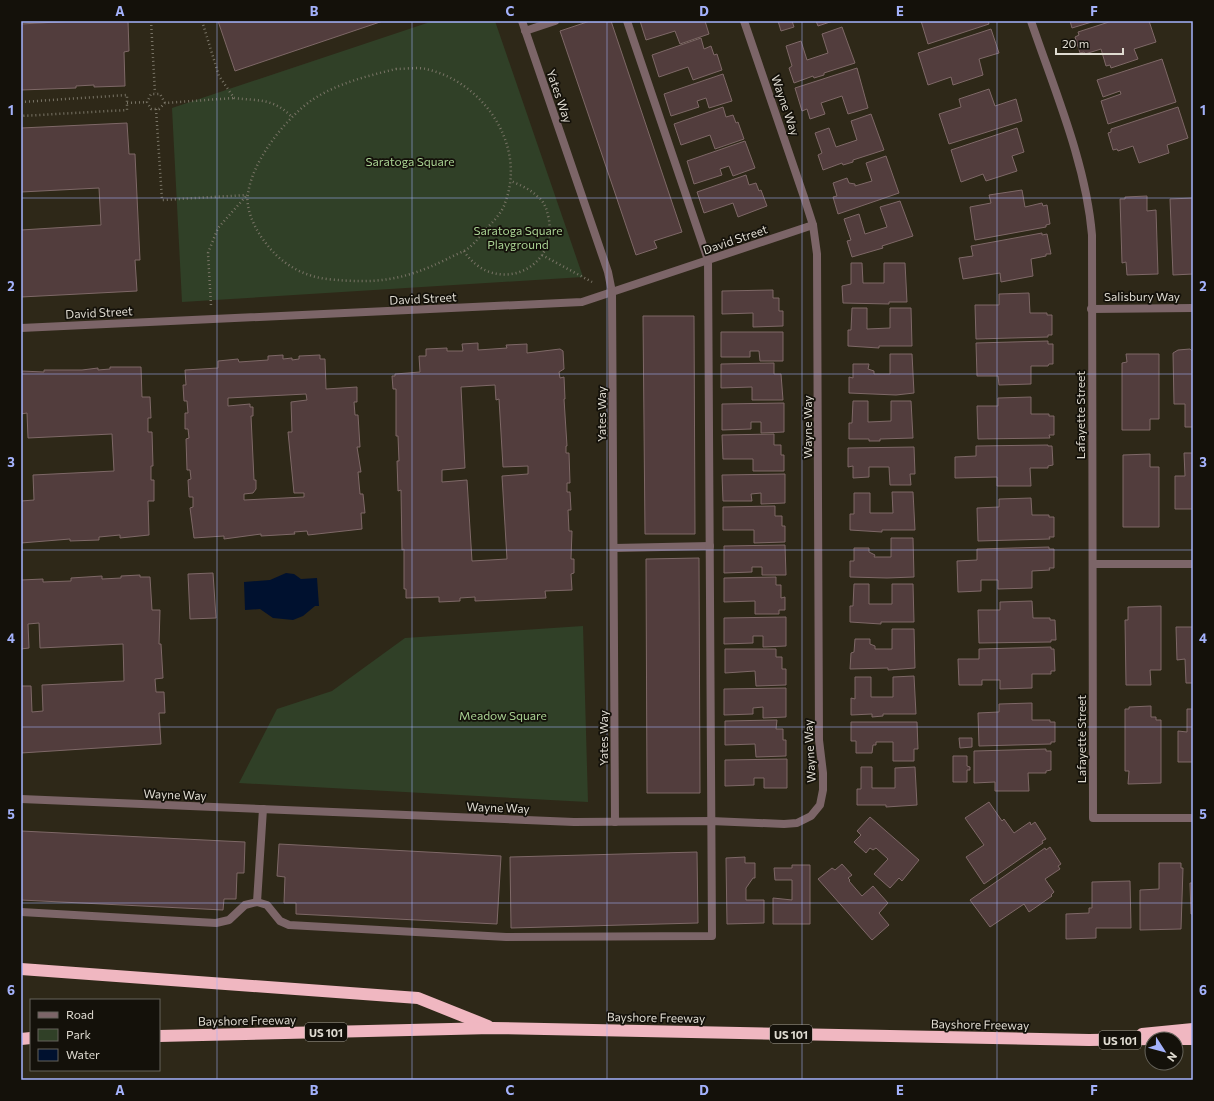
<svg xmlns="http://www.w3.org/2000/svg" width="1214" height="1101" font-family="Commissioner,sans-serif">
	<rect width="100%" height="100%" fill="#2e2818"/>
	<!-- green -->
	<g fill="#304027">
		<path d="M433,21H495L583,277L182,302L172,108Z"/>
		<path d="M583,626L588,802L239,783L277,709L332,691L405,638Z"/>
	</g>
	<!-- water -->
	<path fill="#00112f" d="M286,573L294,574L301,579L317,578L319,606H315L303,616L293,620L273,618L260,609L245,610L244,582L270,580Z"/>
	<!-- building -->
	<g fill="#523d3d" stroke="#7e6867" fill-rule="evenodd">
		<path d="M75,21H128L129,51L124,52L125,86L94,87V85L76,86V88L21,90V24Z"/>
		<path d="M218,21H383L235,71Z"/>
		<path d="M590,21H611L682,232L654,241L657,248L636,255L560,31Z"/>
		<path d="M640,21H705L709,34L680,44L675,31L646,40Z"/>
		<path d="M778,21H792L794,27L781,31Z"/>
		<path d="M816,21H833L818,26Z"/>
		<path d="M921,21H988L989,24L928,44Z"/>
		<path d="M1070,21H1095L1072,28Z"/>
		<path d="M1112,21H1149L1156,42L1134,49L1138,59L1111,68L1110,65L1106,66L1101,49L1085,54L1084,52L1080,53L1075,37L1079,35L1078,32Z"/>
		<path d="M842,27L855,63L824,73V75L814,78L813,76L794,83L789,68L792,66L786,46L801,41L807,60L828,53L822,34Z"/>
		<path d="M991,29L999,53L979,59L983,75L953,85L951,77L928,85L918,53Z"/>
		<path d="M701,38L704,49L711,46L714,55L717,54L722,70L693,80L688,67L659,77L652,55Z"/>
		<path d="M1162,59L1176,102L1108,124L1101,101L1121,94L1120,91L1103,97L1097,80Z"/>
		<path d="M857,68L868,108L848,114L842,96L821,103L825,114L810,119L807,109L802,111L795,88Z"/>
		<path d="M723,74L732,101L709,108L706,98L697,101L699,107L671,116L664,94Z"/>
		<path d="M989,89L995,106L1016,99L1022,121L949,144L939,114L961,107L959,99Z"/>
		<path d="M723,107L726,117L733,115L736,123L738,122L744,139L715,149L710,135L681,145L674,124Z"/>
		<path d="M1178,107L1188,138L1167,145L1169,153L1139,163L1133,146L1118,151L1117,149L1113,150L1108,133L1111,132V129Z"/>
		<path d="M871,114L884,150L853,160V162L843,165L842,163L823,170L818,155L822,153L815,133L829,128L836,147L857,140L851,121Z"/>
		<path d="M127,123L129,154H135L140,260H135L137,291L21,297V230L101,225L99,188L21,192V128Z"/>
		<path d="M1017,128L1024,152L1012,156L1017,171L986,181L983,174L961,182L951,150Z"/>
		<path d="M745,141L755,168L733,176L729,166L720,169L722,175L694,184L687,161Z"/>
		<path d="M886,156L899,193L838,214L833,197L837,196L833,183L847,178L849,183L855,184V186L872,181L866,163Z"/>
		<path d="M746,175L749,185L756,183L759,191L761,190L767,206L738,217L733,203L704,213L697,192Z"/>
		<path d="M1022,190L1025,207L1042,203L1043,206L1047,205L1050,224L1046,225V227L975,240L970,207L991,203L989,195Z"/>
		<path d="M1147,196V211L1156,210L1158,274L1127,275L1126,262L1122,263L1120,199H1125V197Z"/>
		<path d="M1193,198V274L1173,275L1170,199Z"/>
		<path d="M900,201L913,236L882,246L883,248L852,257L847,241L851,240L844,219L859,214L865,234L887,227L880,207Z"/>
		<path d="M1042,233V235L1047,234L1051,254H1046V256L1031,259L1033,276L1001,282L1000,273L963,279L959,258L973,256L971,246Z"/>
		<path d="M851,263H862L863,283H884V263H905L907,302H889V304L843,303L842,286L851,284Z"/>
		<path d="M773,290V298H779V311H783V326L753,327V313L722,314V291Z"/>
		<path d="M1029,293L1030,313H1047V315H1052V335H1048V337L976,339L975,305H999V294Z"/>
		<path d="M852,308H867V329L890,328V308H911L912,346H879V348L848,346V330H851Z"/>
		<path d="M643,316H694L695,534H645Z"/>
		<path d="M721,332H783V361H760L759,351H750V357H721Z"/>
		<path d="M1048,341V344H1053V364H1049L1048,366H1031V384L999,385L998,376H977L976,343Z"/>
		<path d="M478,343V350L507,348L506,345L527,344V353L560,349L563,351L564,369L559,372L560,378L564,377L565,399H564L567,446H566V453H569L570,483H567V492H570L571,510H568L569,531H572L571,559H574V573L571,574L572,590L545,591L546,598L475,601V597L460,598V601L439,602V597L406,598V589H404V549L402,550L401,490L398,491L397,461H399L398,436H396V389H393L392,376H395V374L420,372L419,356H426V349L447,348V351H463L462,344ZM495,385L496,400L499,399L503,467L528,466V474L502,476L507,559L472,561L467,480L442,482V470L465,468L461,387Z"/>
		<path d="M1190,349L1193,352V427H1185V404H1174L1173,353L1178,350Z"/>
		<path d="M890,354H912L914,393L896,395L849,393V377L853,378V364H869L868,369L874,371V374H890Z"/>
		<path d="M1126,354H1159V419H1150V430H1122V363L1127,362Z"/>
		<path d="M283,355V359L292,358V360L299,359V356L320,355V359H325L326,389L357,387V402H354L355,415H358L360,447H357L361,472H358L360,494H363L365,513H361L362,529L308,535L307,531L294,532L295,534L261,536V534L224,539V536L194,538L190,508L193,507V497H189L188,480L191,479L190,470H187L186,439L189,438L188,429H185V413H188L187,401H184L183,385H186L185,370L218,368V361L238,359L239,362L268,360V356ZM306,394L307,400L291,402L292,432H288L294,493H304V497L244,500V494L253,493L256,489V480H254L251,416H253V407H250V404L228,406V398Z"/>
		<path d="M774,363V374H781L783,400H752V387L721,388V364Z"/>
		<path d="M110,367H141L142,397H150L151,418H148V432H152L153,466H151V480H154V501H148L149,535L120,538V535L99,537V540L70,541V539L21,543V501L34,500L33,475L114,471L112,434L28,438L27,413L21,414V371L44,372V370H82L98,368V370L110,369Z"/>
		<path d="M1031,397V414H1049V416H1054V435H1049L1050,438L978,439L977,406H998V398Z"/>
		<path d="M853,401H868V422L891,421V401H911L913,438L880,439V441H869V439H849V423H852Z"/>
		<path d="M784,403V432L761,433V422H751V429L722,430V404Z"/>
		<path d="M774,434V445H781V455H784V471H753V459H723L722,435Z"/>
		<path d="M1048,445V446H1052L1053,465L1048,466V468H1030L1031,486H997V477L955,478V457L976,456V446Z"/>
		<path d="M914,447L915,474H910L911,485H890L889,467H869V477L853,478V466L848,467V448Z"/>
		<path d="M1184,453H1193V509H1175V476H1185Z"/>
		<path d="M1150,454V467H1159V527H1123V455Z"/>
		<path d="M785,474V503L761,504V493L751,494L752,501H723L722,475Z"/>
		<path d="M892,492H913L915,530H882V532L850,530V514H854V493H870V513H893Z"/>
		<path d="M1031,498L1032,515H1049V517H1054V537H1049L1050,539L978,541L977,508L999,507V499Z"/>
		<path d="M775,506V516H782V526H785V542L754,543V530H723V507Z"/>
		<path d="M891,538H913L914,577L887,578L850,577V561H854V548H869V552L875,555L874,557H891Z"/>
		<path d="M785,545L786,575H762V567H752V572L724,573V546Z"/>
		<path d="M1049,547V549H1054V568H1049L1050,570L1032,571V588L998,589V580H981V591L958,592L957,561L977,560V549Z"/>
		<path d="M699,558L700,793H647L646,559Z"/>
		<path d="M213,573L216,618L190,619L188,574Z"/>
		<path d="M140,575V577H150L152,610H160L159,644H161L163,678L155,679L156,692H164L165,713H159L161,744L21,753V686H31L32,712L43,711L42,685L124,681L123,644L40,648L39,623L28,624L29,648L21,649V580L43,579V582L71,581V578L102,576V579L121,578V576Z"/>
		<path d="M776,577V585H781V598L785,597V610H779V614H755V601L724,602V578Z"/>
		<path d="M854,584H869V604H892V584H913L914,622H881V624L850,622V606H853Z"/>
		<path d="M1032,601L1033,618H1050V620H1055L1056,640H1051V642L979,643L978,610H1000V602Z"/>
		<path d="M1161,606V670H1150L1151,685H1126L1125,620H1128V607Z"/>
		<path d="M786,617V646L763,647V636H753V643L724,644V618Z"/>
		<path d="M1176,627H1193V683H1186L1185,659L1177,660Z"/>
		<path d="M892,629H914L915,668L888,670V668L850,669L851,653L854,652L855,639H870V644L875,646V649H892Z"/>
		<path d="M1051,647V649H1054L1055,671H1051V674H1032V688L1000,689V680H982V685H959L958,659H979V649Z"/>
		<path d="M725,649H776V657H782V669H786V685L756,686L755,671L725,673Z"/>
		<path d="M914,676L916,714H883V716L872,717V714L851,715V698L855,699V677H871V697H893V677Z"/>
		<path d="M786,688V717L763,718V707L753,708V714L724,715V689Z"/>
		<path d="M1032,703V720H1050V722H1055V742H1051V744L979,746L978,713L999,712V704Z"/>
		<path d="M1151,706V717H1156V720H1161V783L1128,784L1129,771H1125V709H1129V707Z"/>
		<path d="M1187,709H1193V762H1178V731L1187,732Z"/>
		<path d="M777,720L776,729H783V740H786V756L756,757L755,744L725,745V721Z"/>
		<path d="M851,722H917L918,749H914V761H893V742H876V745H873L872,753H856V741H851Z"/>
		<path d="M959,738H972V747L960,748Z"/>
		<path d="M1046,749V751H1051V770L1046,771V773H1028L1029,791H995V782L974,783V751Z"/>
		<path d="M953,756H967V766L970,767V770H967V782H953Z"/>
		<path d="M787,759V788H764V778H754V785L725,786V760Z"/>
		<path d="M861,767H872V788H895V768L915,767L917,805L886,807V805H857V789H861Z"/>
		<path d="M989,802L1002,821L1004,819L1014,833L1030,822L1031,825L1035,822L1046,839L1042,841L1043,843L984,884L966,857L984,845L965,818Z"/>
		<path d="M870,817L919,860L902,881L899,878L890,888L874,874L888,859L876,848L873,850L870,848L866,853L854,842L861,835L857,831Z"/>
		<path d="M21,831L245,842L244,873H237L236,899H224L223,910L21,900Z"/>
		<path d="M279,844L501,856L497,924L296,914V903H284L285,877L277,876Z"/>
		<path d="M1050,847L1061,864L1058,866L1060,869L1045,879L1054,892L1051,895L1052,896L1029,912L1024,904L990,927L970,900L1045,848L1046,850Z"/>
		<path d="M697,852L698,923L511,928L510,857Z"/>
		<path d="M745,857V863H755V878H753L746,888V900H764V923L727,924L726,858Z"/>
		<path d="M1159,863H1181V868H1183L1181,929L1140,930V890L1159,889Z"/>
		<path d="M842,864L852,875L848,878L850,880L849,881L862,896L873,886L888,903L879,913L889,925L872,940L818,879L832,868L835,870Z"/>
		<path d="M792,865H810V924H773V898L792,900V880H775L774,868H792Z"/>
		<path d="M1130,881L1131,928H1096V938L1066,939V914L1089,913V908H1092V882Z"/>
		<path d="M1190,883H1193V914H1191Z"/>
	</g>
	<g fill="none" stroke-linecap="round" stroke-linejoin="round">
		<!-- path -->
		<g stroke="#797466" stroke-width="2.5" stroke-dasharray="1 3" stroke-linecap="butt">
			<path d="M151,21L155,93"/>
			<path d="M202,21L219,76L234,98C259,101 273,98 292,117"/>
			<path d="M396,69C405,69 417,67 426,69C484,82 527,146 505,203C502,213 492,223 485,230C480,236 476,242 470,247C464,252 454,255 447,259C403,281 375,284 327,279C302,276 280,263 265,242C256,231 245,209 248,194C252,161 286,118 312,100C338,83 367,76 396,69Z"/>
			<path d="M21,102L127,95V110L21,116"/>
			<path d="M127,103L147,102"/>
			<path d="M165,103L160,94H151L147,102L151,109H159L165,103L234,98"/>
			<path d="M156,109L162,200L247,195"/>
			<path d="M464,251C492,295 557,273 549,220C547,210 545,202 537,196C530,189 520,185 511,181"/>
			<path d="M542,255L592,282"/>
			<path d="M211,305L208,253L218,228L247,195"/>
		</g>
		<!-- service -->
		<g stroke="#7c6568" stroke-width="8">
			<path d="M525,31L555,21"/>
			<path d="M614,548L710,546"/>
			<path d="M257,902L263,809"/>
			<path d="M21,912L216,923L229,920L245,905L257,902L267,905L280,921L289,925L506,937L712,936L708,260L627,21"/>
		</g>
		<!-- minor -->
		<g stroke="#7c6568" stroke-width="8">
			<path d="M522,21L608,272L612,292L615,822"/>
			<path d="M1031,21C1054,89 1086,163 1092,235L1093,818H1193"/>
			<path d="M1091,309L1193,308"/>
			<path d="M21,328L582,302L813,225"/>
			<path d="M1093,564H1193"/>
			<path d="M21,799L574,822L711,821L784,824L797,823L811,816L820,805L823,790V773L819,740L817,254L813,225L804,197L744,21"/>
		</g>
		<!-- motorway -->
		<g stroke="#f0b7c1" stroke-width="12">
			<path d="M21,969L418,998L488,1026"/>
			<path d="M1142,1034L1193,1029"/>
			<path d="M159,1036L492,1028L1089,1040L1152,1039"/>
			<path d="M21,1039L31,1038"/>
			<path d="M1162,1039H1193"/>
		</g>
	</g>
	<!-- grid -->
	<path fill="none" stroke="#a4b2fc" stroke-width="1" stroke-opacity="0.55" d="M217,21V1080M412,21V1080M607,21V1080M802,21V1080M997,21V1080M21,198H1193M21,374H1193M21,550H1193M21,727H1193M21,903H1193"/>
	<g text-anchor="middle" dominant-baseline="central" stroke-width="3.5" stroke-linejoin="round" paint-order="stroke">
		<!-- shield labels -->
		<g fill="#14110a" stroke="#a29e95" stroke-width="1">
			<rect x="305" y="1023" width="42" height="18" rx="3"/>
			<rect x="770" y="1025" width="42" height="18" rx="3"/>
			<rect x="1099" y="1031" width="42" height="18" rx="3"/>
		</g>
		<g font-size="11" font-weight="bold" fill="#dfdbd1">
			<text x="326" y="1032">US 101</text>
			<text x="791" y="1034">US 101</text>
			<text x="1120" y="1040">US 101</text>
		</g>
		<!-- street labels -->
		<g font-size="12" fill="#dfdbd1" stroke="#14110a">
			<text transform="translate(560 96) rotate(71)">Yates Way</text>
			<text transform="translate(786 105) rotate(71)">Wayne Way</text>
			<text transform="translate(735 239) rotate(-19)">David Street</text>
			<text x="1142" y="296">Salisbury Way</text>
			<text transform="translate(423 298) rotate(-3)">David Street</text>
			<text transform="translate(99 312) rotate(-3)">David Street</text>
			<text transform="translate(601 414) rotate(-90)">Yates Way</text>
			<text transform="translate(1080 415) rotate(-90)">Lafayette Street</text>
			<text transform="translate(807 427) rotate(-90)">Wayne Way</text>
			<text transform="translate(603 738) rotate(-90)">Yates Way</text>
			<text transform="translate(1081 739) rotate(-90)">Lafayette Street</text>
			<text transform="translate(809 751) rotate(-93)">Wayne Way</text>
			<text transform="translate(175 794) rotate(2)">Wayne Way</text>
			<text transform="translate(498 807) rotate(2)">Wayne Way</text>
			<text transform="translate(656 1017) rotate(1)">Bayshore Freeway</text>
			<text transform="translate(247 1020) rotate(-1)">Bayshore Freeway</text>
			<text transform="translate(980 1024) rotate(1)">Bayshore Freeway</text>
		</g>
		<!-- park labels -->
		<g font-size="12" fill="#a9d293" stroke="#14110a">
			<text x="410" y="161">Saratoga Square</text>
			<text x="518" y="230">Saratoga Square<tspan x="518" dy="14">Playground</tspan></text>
			<text x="503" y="715">Meadow Square</text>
		</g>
	</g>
	<!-- border -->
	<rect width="1214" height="1101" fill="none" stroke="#14110a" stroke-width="44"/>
	<!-- legend -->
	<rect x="30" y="999" width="130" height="72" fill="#14110a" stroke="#65625a"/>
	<rect x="38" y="1012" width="20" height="6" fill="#7c6568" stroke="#65625a"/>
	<text x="66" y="1019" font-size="12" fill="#dfdbd1">Road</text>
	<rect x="38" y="1029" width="20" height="12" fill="#304027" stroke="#65625a"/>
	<text x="66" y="1039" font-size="12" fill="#dfdbd1">Park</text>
	<rect x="38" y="1049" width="20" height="12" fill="#00112f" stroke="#65625a"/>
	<text x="66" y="1059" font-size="12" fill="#dfdbd1">Water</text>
	<!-- north arrow -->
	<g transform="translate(1164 1051) rotate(126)"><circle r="19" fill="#14110a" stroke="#65625a"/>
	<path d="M0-3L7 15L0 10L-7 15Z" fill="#a4b2fc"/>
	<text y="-6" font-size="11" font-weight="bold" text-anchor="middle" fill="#dfdbd1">N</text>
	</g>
	<!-- scale -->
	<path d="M1056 48v6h67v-6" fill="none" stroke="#dfdbd1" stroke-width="2"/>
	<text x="1062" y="48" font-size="12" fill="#dfdbd1" stroke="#14110a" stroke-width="3" paint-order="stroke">20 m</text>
	<rect x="22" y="22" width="1170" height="1057" fill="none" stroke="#a4b2fc" stroke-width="1.5"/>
	<g font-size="13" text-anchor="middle" font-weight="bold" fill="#a4b2fc">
		<text x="120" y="16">A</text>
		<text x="314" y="16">B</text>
		<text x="510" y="16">C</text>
		<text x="704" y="16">D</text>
		<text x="900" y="16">E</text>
		<text x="1094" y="16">F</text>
		<text x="11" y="115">1</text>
		<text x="1203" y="115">1</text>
		<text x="11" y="291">2</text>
		<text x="1203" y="291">2</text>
		<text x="11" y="467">3</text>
		<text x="1203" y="467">3</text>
		<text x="11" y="643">4</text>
		<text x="1203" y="643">4</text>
		<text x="11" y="819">5</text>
		<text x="1203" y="819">5</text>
		<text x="11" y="995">6</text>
		<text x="1203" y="995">6</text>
		<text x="120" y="1095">A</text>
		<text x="314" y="1095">B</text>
		<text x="510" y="1095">C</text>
		<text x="704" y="1095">D</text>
		<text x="900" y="1095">E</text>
		<text x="1094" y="1095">F</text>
	</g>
</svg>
